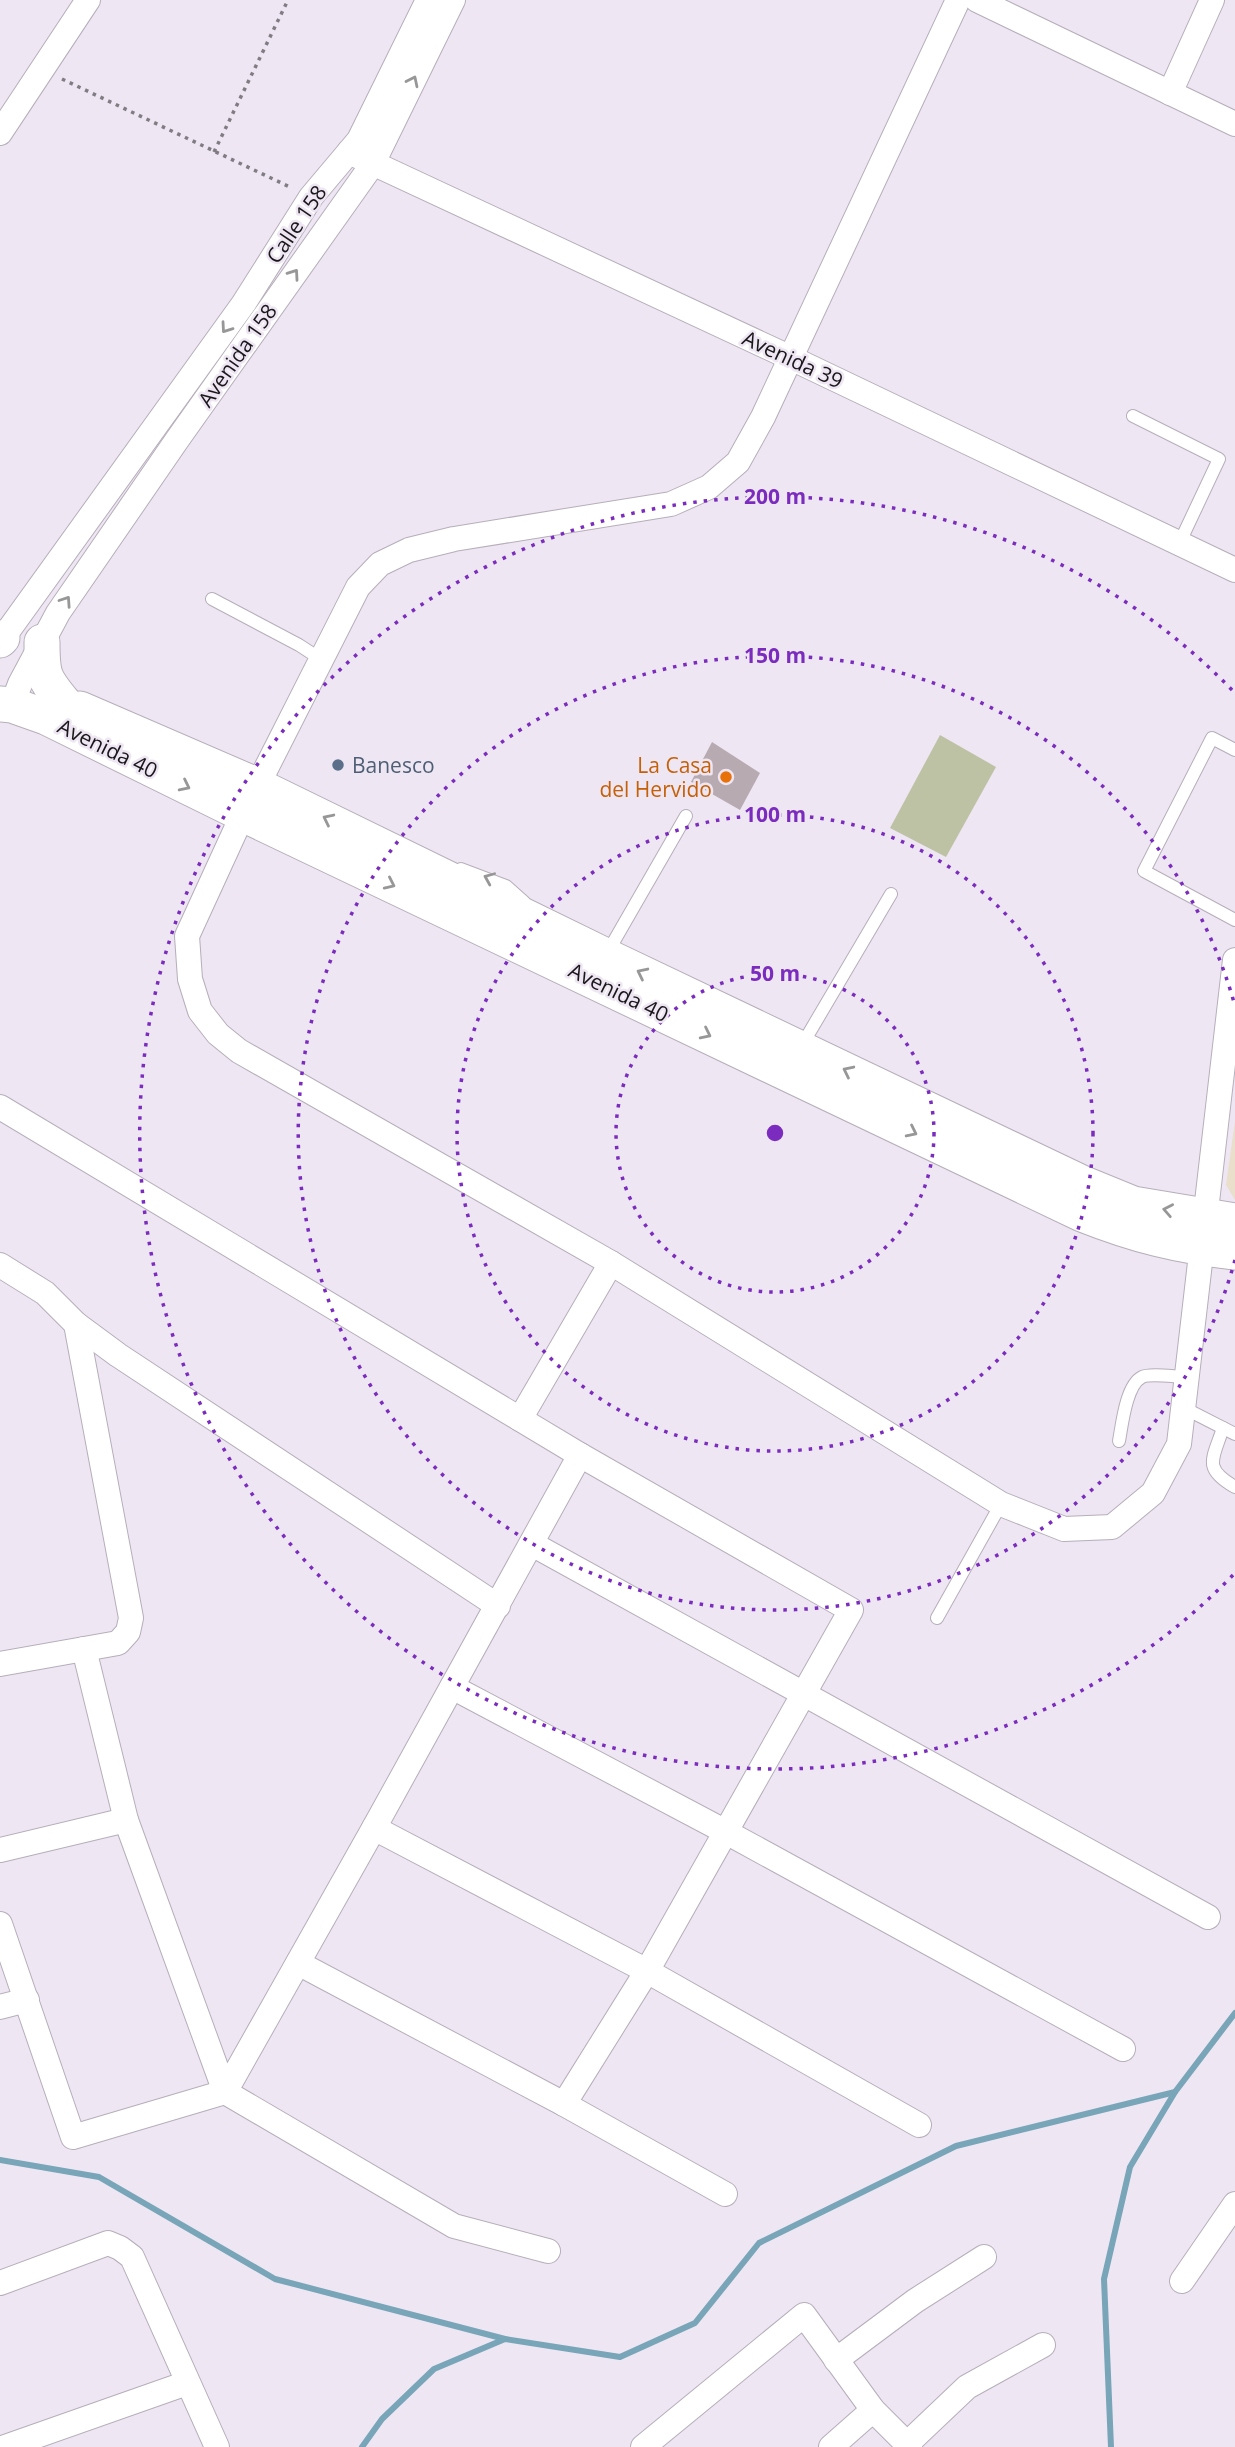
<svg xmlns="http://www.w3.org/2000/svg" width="1235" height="2447" font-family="'Open Sans',sans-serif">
	<rect width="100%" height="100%" fill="#eee7f3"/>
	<!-- education -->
	<path fill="#e9dfca" d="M1235,1121V1200L1226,1185Z"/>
	<!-- green -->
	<path fill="#bec2a5" d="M940,735L996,767L946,857L890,828Z"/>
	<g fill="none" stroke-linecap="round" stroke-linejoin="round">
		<!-- stream -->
		<g stroke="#79a5b9" stroke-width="6">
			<path d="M0,2160L99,2177L275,2279L505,2339L620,2357L695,2323L759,2243L956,2146L1175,2092L1235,2013"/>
			<path d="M362,2447L382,2419L434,2369L505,2339"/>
			<path d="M1111,2447L1104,2279L1130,2167L1175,2092"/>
		</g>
	</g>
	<!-- building -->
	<path fill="#b8aab1" d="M712,742L760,773L740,810L691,782Z"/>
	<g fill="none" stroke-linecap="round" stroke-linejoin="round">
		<!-- lane casing -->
		<g stroke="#b6aeba" stroke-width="14">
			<g id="lane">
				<path d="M1133,416L1219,459L1179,544"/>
				<path d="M212,599L299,645L322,660"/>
				<path d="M1235,750L1212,738L1144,871L1235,920"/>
				<path d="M461,869L506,886L524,902"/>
				<path d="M606,955L686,816"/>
				<path d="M802,1045L891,894"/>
				<path d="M1184,1408L1235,1434"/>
				<path d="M1223,1428C1213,1459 1202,1468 1235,1487"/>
				<path d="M1119,1441C1122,1425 1126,1385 1142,1377C1150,1373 1176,1377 1187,1377"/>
				<path d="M937,1618L1001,1504"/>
			</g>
		</g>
		<!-- street casing -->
		<g stroke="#b6aeba" stroke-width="26">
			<g id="street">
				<path d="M958,0L763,417L738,462L709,487L671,504L454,539L409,550L380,564L358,587L243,814L187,936L190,979L200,1011L218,1034L239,1051L611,1263L1001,1504L1064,1529L1112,1527L1153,1493L1179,1444L1235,960"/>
				<path d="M977,0L1235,124"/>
				<path d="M1170,93L1212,0"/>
				<path d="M0,133L88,0"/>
				<path d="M349,152L791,358L1235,570"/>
				<path d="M0,642L244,303L311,197L359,140L428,0"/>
				<path d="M12,705L20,684L58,613L177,440L372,165L453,0"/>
				<path d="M0,1107L580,1455L851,1610L647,1971L564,2104"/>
				<path d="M0,1265L45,1293L76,1324L118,1355L498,1606"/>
				<path d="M520,1419L611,1263"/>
				<path d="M532,1544L1208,1917"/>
				<path d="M84,1649L126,1820L225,2092L374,1828L580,1455"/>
				<path d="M0,1664L118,1643L128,1632L131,1618L76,1324"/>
				<path d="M452,1687L726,1832L1123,2049"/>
				<path d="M374,1828L647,1971L919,2125"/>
				<path d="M0,1850L126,1820"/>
				<path d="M0,1924L73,2137L225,2092L454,2226L548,2251"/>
				<path d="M298,1963L564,2104L725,2194"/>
				<path d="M0,2007L27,2000"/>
				<path d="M1182,2281L1235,2204"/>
				<path d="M0,2283L108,2243L120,2248L132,2257L217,2447"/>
				<path d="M836,2360L915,2301L984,2257"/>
				<path d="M907,2444L967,2387L1043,2345"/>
				<path d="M5,2447L187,2383"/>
				<path d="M643,2447L804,2315L873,2410L910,2447"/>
				<path d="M831,2447L873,2410"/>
			</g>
		</g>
		<!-- secondary casing -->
		<g stroke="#b6aeba" stroke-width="37">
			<g id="secondary">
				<path d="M0,640L2,638"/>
				<path d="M42,642C42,674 43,678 64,703"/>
				<path d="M0,704L12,705L46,717L243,814L1082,1214C1135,1235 1178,1246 1235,1252"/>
				<path d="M80,709L258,786L606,956L1084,1184L1133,1204L1235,1221"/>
			</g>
		</g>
		<!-- path -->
		<g stroke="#817c84" stroke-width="3.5" stroke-dasharray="3.5 5" stroke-linecap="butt">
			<path d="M62,79L292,188"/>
			<path d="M214,152L288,0"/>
		</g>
		<!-- lane -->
		<use href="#lane" stroke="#fff" stroke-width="12"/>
		<!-- street -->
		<use href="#street" stroke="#fff" stroke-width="24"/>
		<!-- secondary -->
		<use href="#secondary" stroke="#fff" stroke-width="35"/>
	</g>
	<!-- one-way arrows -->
	<defs><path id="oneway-chevron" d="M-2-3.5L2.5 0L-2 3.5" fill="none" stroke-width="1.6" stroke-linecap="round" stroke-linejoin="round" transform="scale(1.75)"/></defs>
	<g stroke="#989798">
		<use href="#oneway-chevron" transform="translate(413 81) rotate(-64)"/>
		<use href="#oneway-chevron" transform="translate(294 274) rotate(-55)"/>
		<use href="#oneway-chevron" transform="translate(226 328) rotate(125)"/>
		<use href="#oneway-chevron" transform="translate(66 601) rotate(-56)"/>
		<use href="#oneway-chevron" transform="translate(185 786) rotate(26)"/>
		<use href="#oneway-chevron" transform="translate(328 819) rotate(-154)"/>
		<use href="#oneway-chevron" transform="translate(489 878) rotate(-157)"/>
		<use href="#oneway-chevron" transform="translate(390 884) rotate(25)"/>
		<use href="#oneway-chevron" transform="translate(642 973) rotate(-154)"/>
		<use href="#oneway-chevron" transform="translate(706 1034) rotate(26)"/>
		<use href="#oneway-chevron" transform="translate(848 1071) rotate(-154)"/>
		<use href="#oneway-chevron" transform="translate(912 1132) rotate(26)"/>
		<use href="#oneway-chevron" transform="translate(1168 1210) rotate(-169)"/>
	</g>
	<!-- distance rings -->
	<g fill="none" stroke="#7b2cbf" stroke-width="3.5" stroke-dasharray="3.5 7">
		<circle cx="775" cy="1133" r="159"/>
		<circle cx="775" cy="1133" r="318"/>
		<path d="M1235 1260A477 477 0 1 1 1235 1006"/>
		<path d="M1233 1575A636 636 0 1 1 1233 691"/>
	</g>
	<!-- markers -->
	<circle fill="#5c6f8a" stroke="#eee7f3" stroke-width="2.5" cx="338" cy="765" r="7"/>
	<circle fill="#e8710a" stroke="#eee7f3" stroke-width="2.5" cx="726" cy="777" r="7"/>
	<g text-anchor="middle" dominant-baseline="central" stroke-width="5" stroke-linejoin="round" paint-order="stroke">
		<!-- street labels -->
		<g font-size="21" fill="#1a171b" stroke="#eee7f3">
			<text transform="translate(296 224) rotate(-56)">Calle 158</text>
			<text transform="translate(237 355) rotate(-55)">Avenida 158</text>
			<text transform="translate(793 359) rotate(25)">Avenida 39</text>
			<text transform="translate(108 748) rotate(26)">Avenida 40</text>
			<text transform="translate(619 992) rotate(26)">Avenida 40</text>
		</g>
		<!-- service labels -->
		<g font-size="21" fill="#4e5e75" stroke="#eee7f3" text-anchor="start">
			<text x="352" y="765">Banesco</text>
		</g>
		<!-- food labels -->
		<g font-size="21" fill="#c56008" stroke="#eee7f3" text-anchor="end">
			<text x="712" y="765">La Casa<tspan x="712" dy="24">del Hervido</tspan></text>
		</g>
	</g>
	<circle cx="775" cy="1133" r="10" fill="#7b2cbf" stroke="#eee7f3" stroke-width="3.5"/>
	<g font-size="21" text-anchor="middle" font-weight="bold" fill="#7b2cbf" stroke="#eee7f3" stroke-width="5" stroke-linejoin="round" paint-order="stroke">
		<text x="775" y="504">200 m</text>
		<text x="775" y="663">150 m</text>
		<text x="775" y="822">100 m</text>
		<text x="775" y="981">50 m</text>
	</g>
</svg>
